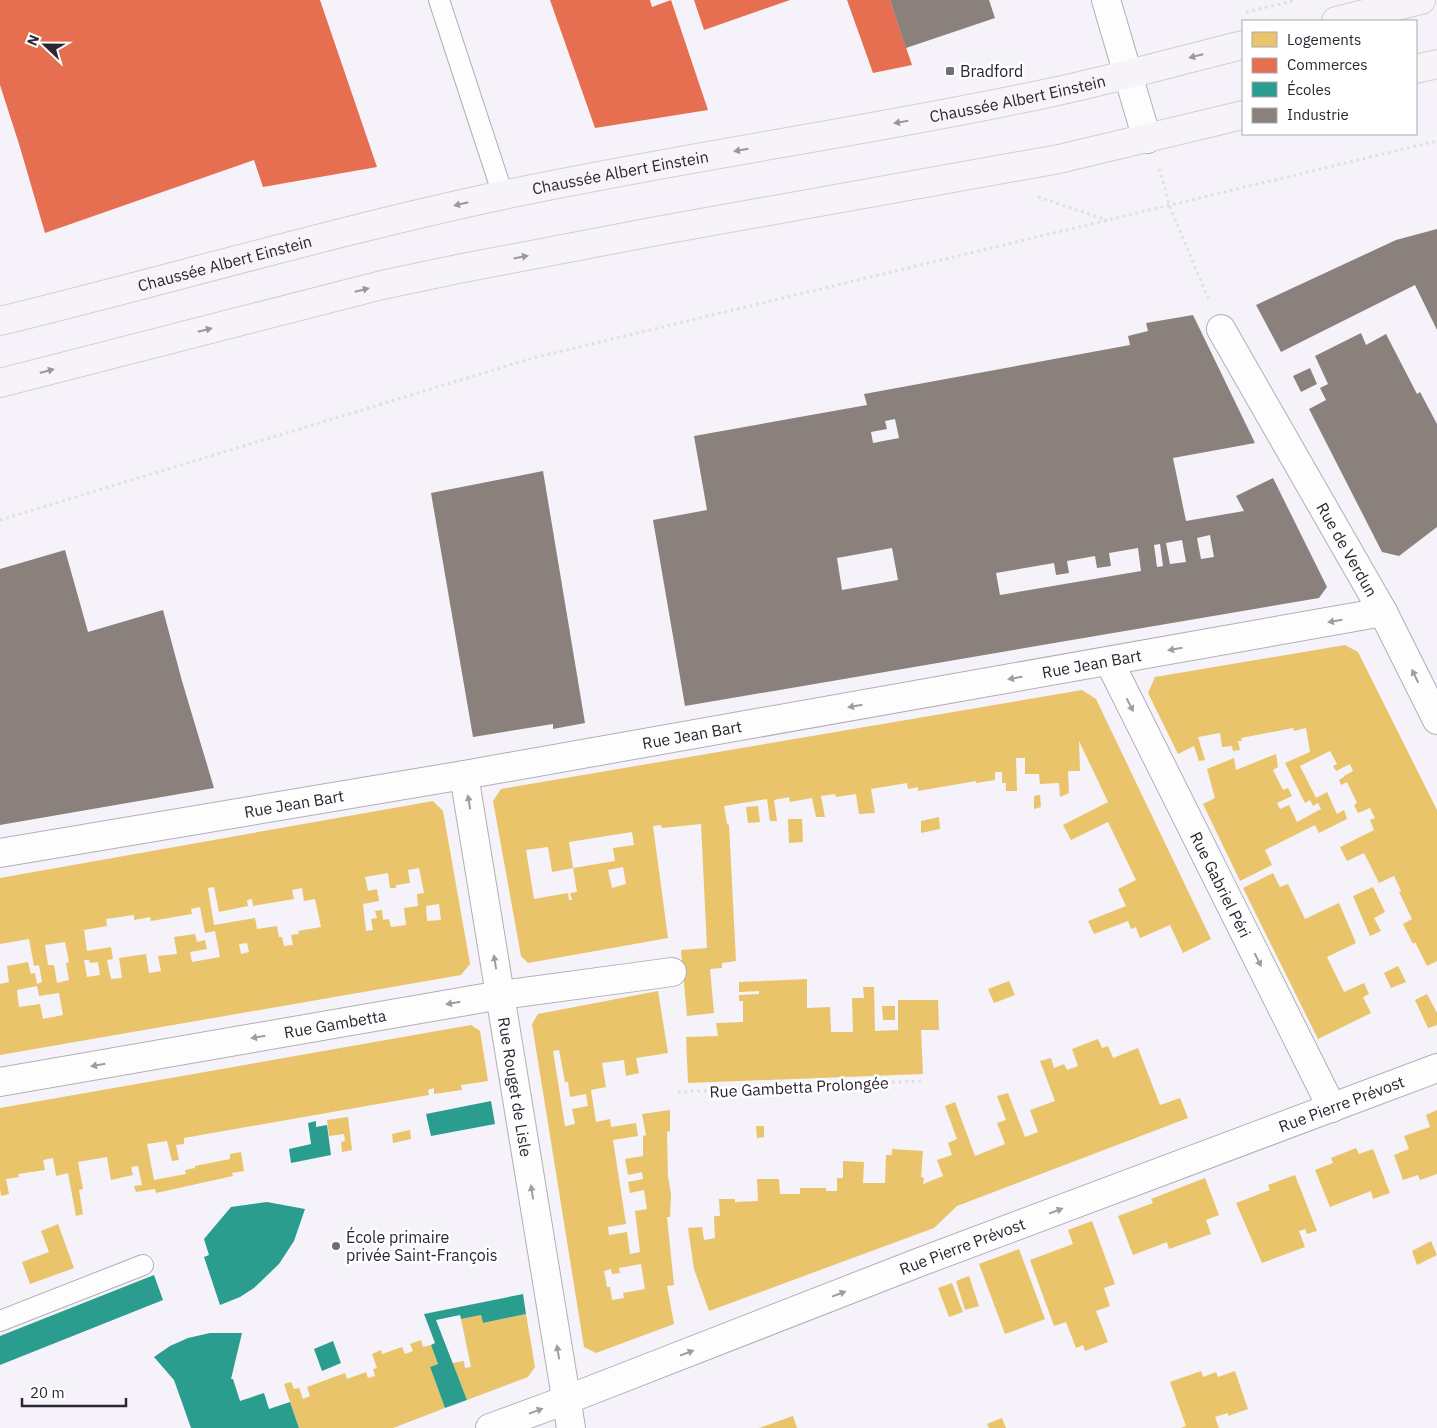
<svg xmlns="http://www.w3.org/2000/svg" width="1437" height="1428" font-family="'IBM Plex Sans',sans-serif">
	<rect width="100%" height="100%" fill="#f5f2f9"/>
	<!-- homes -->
	<g fill="#e9c46a" fill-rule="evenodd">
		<path d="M1345,645L1358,652L1437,810V961L1427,966L1415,942L1413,944L1403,924L1412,919L1399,892L1401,891L1394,876L1379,883L1364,853L1347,861L1340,847L1374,830L1370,820L1375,818L1370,808L1358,813L1354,805L1357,803L1347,782L1341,785L1339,780L1344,777V776L1353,771L1350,764L1336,771L1333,766L1337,764L1330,751L1300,766L1316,798L1327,792L1337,814L1344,810L1347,819L1319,833L1315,825L1265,850L1272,865L1240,881L1203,804L1215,798L1207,769L1234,758L1236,770L1276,754L1278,767L1273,770L1283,790L1288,788L1292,796L1277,803L1280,809L1289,805L1297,822L1321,809L1318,803L1313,806L1310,800L1305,803L1285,763L1310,752L1306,728L1294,731L1293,728L1241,738L1242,741H1238L1240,750L1233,751L1232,746L1222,747L1220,733L1198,737L1205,760L1199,761L1194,746L1178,754L1148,693L1155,677Z"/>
		<path d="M1082,690L1096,699L1211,939L1183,953L1170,925L1140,938L1136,927L1131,929L1128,921L1094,934L1088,921L1126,906L1118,889L1136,880L1108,822L1071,840L1063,825L1108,802L1079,741L1080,771H1068L1069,793L1060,797L1059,783L1040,784L1039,774H1025V758H1016L1017,791H1006V783H1002V772H995V780L976,783V781L918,791V787L908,789L907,783L871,789L875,813L859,814L856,794L836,797L835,794L821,796L825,817H816L812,798L790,802L789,797L774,800L777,821H770L767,799L724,806L727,824L729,825L736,961L722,963V968L710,969L714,1013L687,1016L681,950L707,948L701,824L662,828L661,825L653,826L668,938L528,963L521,956L493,801L501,789ZM632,832L634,845L613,848L615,861L573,868L577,892L570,893L572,900H569L568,893L534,899L526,850L548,847L552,872L573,868L569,842ZM623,867L626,884L612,888L608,870Z"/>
		<path d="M1040,795L1041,807L1034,809V796Z"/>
		<path d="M433,801L443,811L470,964L461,975L0,1055V984L9,982L7,966L28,962L31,974L35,973L37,984L42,982L39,965L34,966L29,939L0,944V878ZM419,868L424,893L417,894L418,906L404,908L406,925L391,927L389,919L383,920L382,910L375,911L377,918L371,919L373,930L366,931L363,904L379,901L377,889L368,891L365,877L388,873L390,888H396V885L410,883L408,870ZM214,887L219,912L248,906L247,900L252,899L253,906L294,899L292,890L302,888L304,901L315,899L321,927L298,931L299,934L291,935L293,945L284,946L282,937H279L277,926L257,929L255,918L214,925L208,888ZM439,904L441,920L427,921L426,906ZM200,907L205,933L215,931L220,957L192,962L190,952L207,949L205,940L197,942L195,934L174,937L177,954L158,956L161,971L149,973L146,954L119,958L122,978L111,979L107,960L113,959L111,947L87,951L84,930L107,926L106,919L134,915V920L150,917L151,921L192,914L191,909ZM65,942L69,962L66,963L69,980L57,983L54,965H48L45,945ZM247,943L249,952L241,954L239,944ZM84,960H89L90,963L98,962L100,975L87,977ZM37,986L39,996L59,993L63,1015L43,1019L40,1004L19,1007L17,990Z"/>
		<path d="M758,806L760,822L748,823L746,807Z"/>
		<path d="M939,817L940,829L921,833V821Z"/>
		<path d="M788,819H802L803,842L789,843Z"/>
		<path d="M1273,873L1280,887L1288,884L1305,919L1339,903L1356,943L1327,957L1344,992L1364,983L1369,994L1363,997L1371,1013L1318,1039L1243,888Z"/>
		<path d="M1373,887L1385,912L1374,918L1381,931L1370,936L1353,896Z"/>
		<path d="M1398,966L1406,982L1391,988L1384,973Z"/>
		<path d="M807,979V1008L830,1007L831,1032H853L852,998H864L863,987H874L875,1031L898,1030V1000H938L939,1030H921L923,1074L688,1083L686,1037L718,1036L716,1023L743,1022V1001H739V995L759,994V991L739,992V982Z"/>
		<path d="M1009,981L1015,995L994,1003L988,989Z"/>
		<path d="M658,991L668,1053L636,1058L639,1073L626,1076L624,1060L602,1063L606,1087L591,1090L596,1122L610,1119L611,1127L636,1123L638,1136L613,1140L626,1224L608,1227L609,1235L627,1232L630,1254L640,1252L635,1211L647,1209L644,1190L630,1193L628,1182L643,1179L642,1172L628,1175L625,1159L643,1156V1136L646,1135L642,1114L670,1110V1131L667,1132L668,1176L671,1195L670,1217H667L674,1285L667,1286L674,1324L596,1353L584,1347L532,1024L538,1014ZM559,1050L565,1082H568L570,1097L586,1094L588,1106L572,1109L575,1124L565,1126L553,1051ZM641,1264L645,1289L623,1293L624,1298L612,1300L610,1287H607L604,1271L611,1269L612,1274L620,1273L619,1268Z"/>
		<path d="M1427,994L1437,1013V1025L1428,1028L1415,1000Z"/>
		<path d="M882,1006H895V1020H883Z"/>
		<path d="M471,1025L480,1031L488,1081L461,1085L462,1090L434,1094V1088L428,1090L429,1095L184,1138V1144L176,1145L179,1160L172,1161L167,1141L147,1144L154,1180L186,1174L185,1170L195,1168V1166L230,1159V1154L241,1152L244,1171L232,1173L233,1176L156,1193L155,1189L136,1192L134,1186L142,1185L138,1166L131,1167L133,1175L111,1180L107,1157L78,1162L83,1189L79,1190L83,1214L76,1216L68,1173L56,1176L53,1158L43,1160L45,1170L18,1174L19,1177L6,1179L9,1194L1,1196L0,1189V1108Z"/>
		<path d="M1098,1039L1102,1048L1108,1046L1113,1058L1138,1048L1160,1105L1180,1098L1188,1118L957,1206L934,1228L709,1311L694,1269L688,1228L702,1227L704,1240L715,1238L714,1216H720L719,1199H735V1202L758,1201L757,1179H779L780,1194H800V1188H826V1191H837V1178H843V1161L864,1162L863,1183H885L886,1155H892V1149L923,1151L921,1177L924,1178L923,1184L943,1176L937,1160L952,1155L948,1143L957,1139L945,1106L955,1102L975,1156L1005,1144L997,1123L1006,1120L997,1096L1008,1093L1025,1137L1038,1132L1030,1110L1055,1101L1040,1061L1051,1058L1054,1068L1064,1064L1067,1070L1078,1066L1072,1049Z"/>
		<path d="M1437,1110V1174L1420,1180L1418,1175L1403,1180L1394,1155L1409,1149L1404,1136L1430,1127L1426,1115Z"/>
		<path d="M348,1117L352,1150L342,1152L341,1142L345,1141L344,1134L329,1136L327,1120Z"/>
		<path d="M756,1126H764V1137L757,1138Z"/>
		<path d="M410,1130L411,1139L393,1143L392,1134Z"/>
		<path d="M1356,1148L1359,1154L1373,1149L1390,1193L1373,1199L1371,1191L1330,1207L1315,1170L1333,1163L1331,1158Z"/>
		<path d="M1295,1175L1317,1231L1307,1234L1305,1229L1299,1231L1305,1247L1262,1263L1236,1203L1270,1190L1268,1185Z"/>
		<path d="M1205,1178L1219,1215L1206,1220L1211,1234L1169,1249L1167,1242L1133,1255L1118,1216L1153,1203L1151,1199Z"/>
		<path d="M1092,1221L1115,1284L1104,1288L1110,1306L1096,1311L1108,1342L1085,1351L1083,1345L1076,1348L1066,1322L1054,1326L1030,1260L1073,1244L1068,1230Z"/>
		<path d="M58,1224L74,1268L30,1284L22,1262L49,1252L41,1231Z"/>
		<path d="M1431,1241L1437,1255L1417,1265L1412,1251Z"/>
		<path d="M1019,1249L1045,1319L1005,1334L979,1264Z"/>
		<path d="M969,1276L979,1306L965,1310L956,1281Z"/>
		<path d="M952,1283L963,1312L949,1317L938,1288Z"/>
		<path d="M526,1314L535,1367L528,1377L467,1400L452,1363L464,1361L465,1368L471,1367L461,1319L481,1315L483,1323Z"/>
		<path d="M421,1340L423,1347L431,1345L438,1364L430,1367L445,1408L393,1428H299L284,1384L291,1382L294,1389L299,1388L303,1399L310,1396L307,1387L345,1373L347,1379L366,1372L368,1378L375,1376L373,1369L377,1368L372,1354L381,1350L382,1354L402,1347L405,1354L413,1351L410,1344Z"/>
		<path d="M1201,1371L1203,1377L1216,1372L1218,1377L1235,1371L1248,1409L1228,1416V1413L1215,1417L1219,1428H1181L1186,1426L1170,1382Z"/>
		<path d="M793,1416L797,1428H759Z"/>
		<path d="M1002,1418L1006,1428H989L987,1424Z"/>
	</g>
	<!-- shops -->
	<g fill="#e76f51">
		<path d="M0,0H320L377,167L263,187L254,160L45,233L19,144L0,85Z"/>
		<path d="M550,0H650L652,7L671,0L708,110L595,128Z"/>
		<path d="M694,0H790L704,30Z"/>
		<path d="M847,0H890L912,65L873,73Z"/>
	</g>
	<!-- schools -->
	<g fill="#2a9d8f">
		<path d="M491,1101L495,1124L431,1136L426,1114Z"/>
		<path d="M316,1121V1127L327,1125L331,1155L291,1163L289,1149L311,1144L308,1123Z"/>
		<path d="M267,1202L305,1209L294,1241L279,1264L254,1288L240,1297L220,1305L204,1257L209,1255L204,1239L231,1207Z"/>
		<path d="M154,1275L163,1300L0,1365V1336Z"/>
		<path d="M523,1294L526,1314L483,1323L481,1315L461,1319L460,1315L436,1320L467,1400L445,1408L430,1367L438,1364L431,1345L435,1343L424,1314Z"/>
		<path d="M210,1333H242L231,1379H233L240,1401L264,1393L269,1409L290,1402L299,1428H191L174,1380L154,1357L170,1346L188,1338Z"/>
		<path d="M333,1341L341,1363L322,1371L314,1349Z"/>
	</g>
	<!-- industry -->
	<g fill="#8a817c" fill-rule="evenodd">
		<path d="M890,0H989L995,18L906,48Z"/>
		<path d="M1437,229V330L1415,285L1281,352L1256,305L1396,240Z"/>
		<path d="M1193,315L1255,443L1173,458L1186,521L1244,511L1236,496L1273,478L1327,587L1319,598L685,706L653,520L707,510L694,436L867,405L864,394L1130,345L1128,336L1148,331L1146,323ZM895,419L899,438L873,443L871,432L887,429L885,421ZM1210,535L1214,557L1201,559L1197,538ZM1182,540L1186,562L1170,564L1166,543ZM1160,544L1163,566L1157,567L1154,545ZM892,548L898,580L842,590L837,558ZM1138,548L1141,571L1000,595L996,573L1054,563L1056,575L1069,573L1067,561L1095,556L1097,568L1111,566L1109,553Z"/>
		<path d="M1361,333L1366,345L1386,334L1417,394L1420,392L1437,424V527L1399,556L1382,552L1309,409L1326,400L1320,388L1328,384L1315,356Z"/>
		<path d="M1310,368L1317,384L1301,392L1293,376Z"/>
		<path d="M543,471L585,723L553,729V724L473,737L431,493Z"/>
		<path d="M65,550L88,632L163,610L182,681L214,788L0,825V569Z"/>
	</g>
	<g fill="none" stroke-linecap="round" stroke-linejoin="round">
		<!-- service casing -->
		<g stroke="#b2aeb6" stroke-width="22">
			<g id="service">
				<path d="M439,0L503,195"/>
				<path d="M0,1321L143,1265"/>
			</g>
		</g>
		<!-- minor casing -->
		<g stroke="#b2aeb6" stroke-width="30">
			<g id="minor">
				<path d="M1106,0L1147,139"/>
				<path id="s1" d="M1221,329L1383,612L1437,720"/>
				<path id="s2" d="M1109,661L1332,1108"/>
				<path id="s3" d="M464,775L571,1428"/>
				<path id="s4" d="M0,853L464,775L1383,612"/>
				<path id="s5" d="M0,1082L501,995L672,972"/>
				<path id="s6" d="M490,1428L566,1400L920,1262L1437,1068"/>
			</g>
		</g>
		<!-- primary casing -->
		<g stroke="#d1cfd4" stroke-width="30">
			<g id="primary">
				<path d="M1336,21L1421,0"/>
				<path d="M1416,69L1437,64"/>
				<path id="s7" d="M0,321C168,280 334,231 503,195C683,157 865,132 1044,94C1111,80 1177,61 1243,45"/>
				<path d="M0,383L382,285L458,269L657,231L1059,159L1243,115"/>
			</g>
		</g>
		<!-- path -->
		<g stroke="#dfdee0" stroke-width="3" stroke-dasharray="2.5 4" stroke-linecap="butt">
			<path d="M1246,12L1297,0"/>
			<path d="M1159,169L1164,184L1169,205L1209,300"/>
			<path d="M1038,197L1107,220"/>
			<path d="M0,520L533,358L1437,141"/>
			<path d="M678,1092L921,1081"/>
		</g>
		<!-- service -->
		<use href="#service" stroke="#fefdfe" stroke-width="20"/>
		<!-- minor -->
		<use href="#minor" stroke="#fefdfe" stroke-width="28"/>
		<!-- primary -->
		<use href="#primary" stroke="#f6f4f8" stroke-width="28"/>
	</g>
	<!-- one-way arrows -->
	<defs><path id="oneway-solid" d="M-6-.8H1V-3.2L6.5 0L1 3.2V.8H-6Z" transform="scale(1.25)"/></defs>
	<g fill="#9b979f">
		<use href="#oneway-solid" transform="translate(1196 56) rotate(166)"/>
		<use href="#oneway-solid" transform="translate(901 122) rotate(170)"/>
		<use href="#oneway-solid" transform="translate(741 150) rotate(170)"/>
		<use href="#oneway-solid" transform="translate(461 204) rotate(167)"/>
		<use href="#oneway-solid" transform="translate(521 257) rotate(-11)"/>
		<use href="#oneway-solid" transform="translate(362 290) rotate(-14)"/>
		<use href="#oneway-solid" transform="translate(205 330) rotate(-14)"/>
		<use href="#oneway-solid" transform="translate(47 371) rotate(-15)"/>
	</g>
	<g fill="#a09ca2">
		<use href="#oneway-solid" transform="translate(1335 621) rotate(170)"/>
		<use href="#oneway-solid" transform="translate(1175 649) rotate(170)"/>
		<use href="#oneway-solid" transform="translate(1415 676) rotate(-116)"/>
		<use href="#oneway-solid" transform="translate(1015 678) rotate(170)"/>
		<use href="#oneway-solid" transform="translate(1130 705) rotate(63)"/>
		<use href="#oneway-solid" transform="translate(855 706) rotate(170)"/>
		<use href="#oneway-solid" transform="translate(469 802) rotate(-99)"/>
		<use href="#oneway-solid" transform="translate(1258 960) rotate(63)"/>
		<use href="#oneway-solid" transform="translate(495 962) rotate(-99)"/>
		<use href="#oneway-solid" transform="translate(453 1003) rotate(170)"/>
		<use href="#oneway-solid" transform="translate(258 1037) rotate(170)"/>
		<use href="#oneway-solid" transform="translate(98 1065) rotate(170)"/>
		<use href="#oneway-solid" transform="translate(532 1192) rotate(-99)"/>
		<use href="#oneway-solid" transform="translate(1056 1211) rotate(-21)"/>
		<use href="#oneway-solid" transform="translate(839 1294) rotate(-21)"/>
		<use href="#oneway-solid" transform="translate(558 1352) rotate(-99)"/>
		<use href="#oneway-solid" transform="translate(687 1353) rotate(-21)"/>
		<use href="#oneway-solid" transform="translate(536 1411) rotate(-20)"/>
	</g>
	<!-- markers -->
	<g fill="#726d78" stroke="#fff" stroke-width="2">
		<rect x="945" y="66" width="10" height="10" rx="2.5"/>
		<circle cx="336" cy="1246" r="5"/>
	</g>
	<g text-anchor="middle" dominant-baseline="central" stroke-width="5" stroke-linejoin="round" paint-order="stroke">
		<!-- poi labels -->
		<g font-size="16" fill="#2c2632" stroke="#fff" text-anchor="start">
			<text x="960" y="71">Bradford</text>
			<text x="346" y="1237">École primaire<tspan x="346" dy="18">privée Saint-François</tspan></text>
		</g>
		<!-- street labels -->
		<g font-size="16" fill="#2c2632" stroke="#fff">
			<text stroke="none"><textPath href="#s7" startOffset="1042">Chaussée Albert Einstein</textPath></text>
			<text stroke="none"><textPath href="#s7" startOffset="638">Chaussée Albert Einstein</textPath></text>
			<text stroke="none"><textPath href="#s7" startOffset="232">Chaussée Albert Einstein</textPath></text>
			<text stroke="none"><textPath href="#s1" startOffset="254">Rue de Verdun</textPath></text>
			<text stroke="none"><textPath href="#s4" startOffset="1108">Rue Jean Bart</textPath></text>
			<text stroke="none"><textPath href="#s4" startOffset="702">Rue Jean Bart</textPath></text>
			<text stroke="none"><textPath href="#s4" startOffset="298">Rue Jean Bart</textPath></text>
			<text stroke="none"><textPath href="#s2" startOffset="250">Rue Gabriel Péri</textPath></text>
			<text stroke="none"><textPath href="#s5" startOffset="340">Rue Gambetta</textPath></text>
			<text transform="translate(799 1087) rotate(-3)">Rue Gambetta Prolongée</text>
			<text stroke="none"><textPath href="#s3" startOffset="316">Rue Rouget de Lisle</textPath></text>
			<text stroke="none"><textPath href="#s6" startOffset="911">Rue Pierre Prévost</textPath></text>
			<text stroke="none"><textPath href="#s6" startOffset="506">Rue Pierre Prévost</textPath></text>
		</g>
	</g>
	<!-- legend -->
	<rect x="1242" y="20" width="175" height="115" fill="#ffffff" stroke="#aba8ad"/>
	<rect x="1252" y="32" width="25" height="15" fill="#e9c46a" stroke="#aba8ad"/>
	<text x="1287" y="45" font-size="15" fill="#2c2632">Logements</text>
	<rect x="1252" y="58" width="25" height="15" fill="#e76f51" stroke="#aba8ad"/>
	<text x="1287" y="70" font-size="15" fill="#2c2632">Commerces</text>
	<rect x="1252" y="82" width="25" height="15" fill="#2a9d8f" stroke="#aba8ad"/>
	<text x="1287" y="95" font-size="15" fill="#2c2632">Écoles</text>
	<rect x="1252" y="108" width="25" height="15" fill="#8a817c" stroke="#aba8ad"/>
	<text x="1287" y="120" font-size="15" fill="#2c2632">Industrie</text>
	<!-- north arrow -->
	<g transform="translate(45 45) rotate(292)" stroke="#ffffff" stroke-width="4" paint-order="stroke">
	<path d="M0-4L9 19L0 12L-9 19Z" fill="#2c2632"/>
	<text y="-8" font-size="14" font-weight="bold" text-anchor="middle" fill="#2c2632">N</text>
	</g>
	<!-- scale -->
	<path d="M22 1398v8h104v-8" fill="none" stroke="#2c2632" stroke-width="2.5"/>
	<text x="30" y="1398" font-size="15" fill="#2c2632" stroke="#ffffff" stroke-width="4" paint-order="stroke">20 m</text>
</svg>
